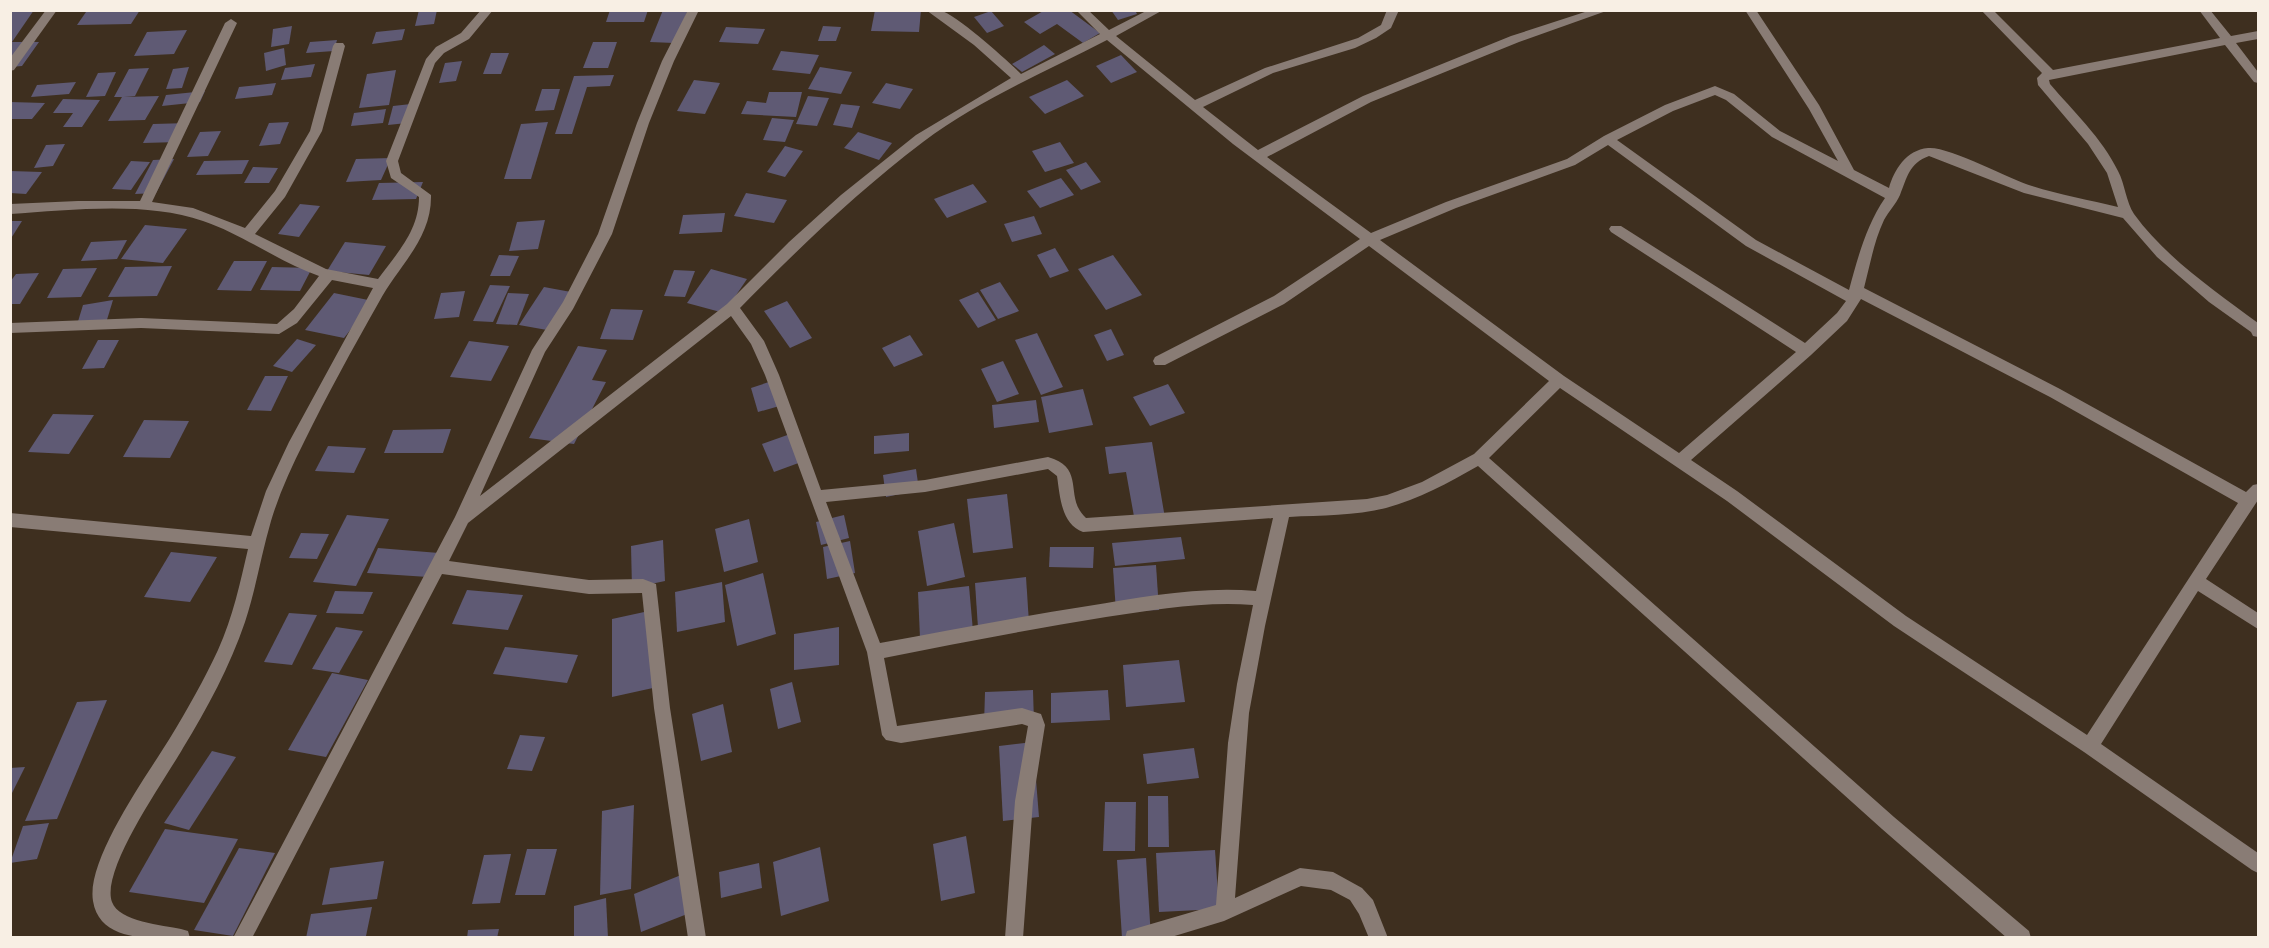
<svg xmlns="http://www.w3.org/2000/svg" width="2269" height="948" font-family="Lato,sans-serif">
	<rect width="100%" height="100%" fill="#3e2f1f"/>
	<!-- building -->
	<g fill="#5f5a74">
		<path d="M34,10L12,42H39L22,66L10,67V11Z"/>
		<path d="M105,10H140L131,24L77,25L86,12Z"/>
		<path d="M419,10H437L434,24L415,26Z"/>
		<path d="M610,10H648L644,22H606Z"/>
		<path d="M663,10H688L674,43L650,42Z"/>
		<path d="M875,10H921L919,32L871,31Z"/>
		<path d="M1045,10H1069L1100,33L1083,43L1057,24L1040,34L1024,22Z"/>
		<path d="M1111,10H1135L1137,14L1118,20Z"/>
		<path d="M991,11L1004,26L987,33L974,17Z"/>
		<path d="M292,26L289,44L271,47L273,29Z"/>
		<path d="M823,26L841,27L836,41H818Z"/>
		<path d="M726,27L765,29L758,44L719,42Z"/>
		<path d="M405,29L402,40L372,44L376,32Z"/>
		<path d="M187,30L174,54L134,56L147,32Z"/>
		<path d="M337,40L334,51L306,53L310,42Z"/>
		<path d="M593,42H617L608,68H583Z"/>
		<path d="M1044,45L1055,54L1022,72L1012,64Z"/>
		<path d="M284,48L286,65L266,71L264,53Z"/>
		<path d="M781,51L819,55L810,74L772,70Z"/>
		<path d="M491,53H509L501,74H483Z"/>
		<path d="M1121,55L1137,72L1111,83L1096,66Z"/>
		<path d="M462,61L456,81L439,83L445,63Z"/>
		<path d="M315,64L311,77L281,80L285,68Z"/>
		<path d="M189,67L182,88L166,89L173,69Z"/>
		<path d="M820,67L852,72L841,94L808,89Z"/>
		<path d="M149,68L135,96L124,97L159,96L145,120L108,121L122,97H114L129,69Z"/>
		<path d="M396,70L389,105L359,108L367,74Z"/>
		<path d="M116,72L105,96L86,97L98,73Z"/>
		<path d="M614,75L610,86L587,87L572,134H555L574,76Z"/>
		<path d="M694,80L720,83L705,114L677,111Z"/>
		<path d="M1067,80L1084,96L1045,114L1029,97Z"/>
		<path d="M76,82L69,94L31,97L37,85Z"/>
		<path d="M276,83L272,95L235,99L239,87Z"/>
		<path d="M886,83L913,89L900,109L872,103Z"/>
		<path d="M542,89H560L554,110L535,111Z"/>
		<path d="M205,91L200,102L162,106L166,95Z"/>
		<path d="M769,92H802L796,117L741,114L747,101L766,103Z"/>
		<path d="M808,96L829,98L817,126L796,124Z"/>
		<path d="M63,99L100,100L82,127H63L73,113H53Z"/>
		<path d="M10,102L45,103L32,119H10Z"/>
		<path d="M411,104L407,123L388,125L393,106Z"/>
		<path d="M841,104L860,106L852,128L833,125Z"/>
		<path d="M386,109L383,123L351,126L354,113Z"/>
		<path d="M772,118L794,120L785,142L763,140Z"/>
		<path d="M289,122L280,144L259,146L269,123Z"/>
		<path d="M548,122L531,179H504L521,124Z"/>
		<path d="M189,123L179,142L143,143L153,124Z"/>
		<path d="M221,131L208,156L187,157L200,132Z"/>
		<path d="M858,132L892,143L879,160L844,148Z"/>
		<path d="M1060,142L1074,163L1045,172L1032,151Z"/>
		<path d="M65,144L53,166L34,168L46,145Z"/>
		<path d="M785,146L803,151L785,177L767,172Z"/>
		<path d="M391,158L381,180L346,182L356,159Z"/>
		<path d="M174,159L156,193L135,194L153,160Z"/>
		<path d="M249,160L242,174L196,175L204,161Z"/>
		<path d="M131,161L150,162L131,190L112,189Z"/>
		<path d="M1086,162L1101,182L1081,190L1066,170Z"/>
		<path d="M253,167L278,168L269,183H244Z"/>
		<path d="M10,171L42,172L26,194L10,193Z"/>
		<path d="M1061,178L1074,195L1040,208L1027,191Z"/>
		<path d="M423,182L416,199L372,200L379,183Z"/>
		<path d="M973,184L987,202L947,218L934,199Z"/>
		<path d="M746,193L787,200L774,223L734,216Z"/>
		<path d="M300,204L320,206L299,237L278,234Z"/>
		<path d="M725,213L722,232L679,234L683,215Z"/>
		<path d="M1034,216L1042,234L1012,242L1004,224Z"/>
		<path d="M545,220L538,249L509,251L517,222Z"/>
		<path d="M10,221H22L10,240Z"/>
		<path d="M145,225L187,229L163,263L121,259Z"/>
		<path d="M127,240L117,259L81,261L91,242Z"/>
		<path d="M345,242L386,246L369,275L327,271Z"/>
		<path d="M1055,248L1069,271L1050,278L1037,255Z"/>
		<path d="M499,255L519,256L510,276H490Z"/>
		<path d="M1113,255L1142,295L1106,310L1078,269Z"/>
		<path d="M234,261H267L251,291L217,290Z"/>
		<path d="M172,266L157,296L108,297L125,267Z"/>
		<path d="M272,267L312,268L300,291L260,290Z"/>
		<path d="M97,268L81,297L47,298L63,269Z"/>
		<path d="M711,269L747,279L724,313L687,303Z"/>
		<path d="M674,270L695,271L685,297L664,296Z"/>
		<path d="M39,273L20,304H10V282L16,274Z"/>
		<path d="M1000,282L1019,311L998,319L980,290Z"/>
		<path d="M490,285L510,286L493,322L473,321Z"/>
		<path d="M544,287L571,292L547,330L519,325Z"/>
		<path d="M465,291L459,317L434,319L441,293Z"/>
		<path d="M978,292L996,320L978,328L959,300Z"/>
		<path d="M334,293L373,301L344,338L305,330Z"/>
		<path d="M508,293L529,294L517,325L496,324Z"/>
		<path d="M113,300L106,323L76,328L83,305Z"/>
		<path d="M787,301L812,338L790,348L764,311Z"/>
		<path d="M611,309L643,310L633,340L600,339Z"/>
		<path d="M1111,329L1124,355L1107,361L1094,335Z"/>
		<path d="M1037,333L1063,387L1041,395L1015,340Z"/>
		<path d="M910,335L923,355L894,367L882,348Z"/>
		<path d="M297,339L316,345L292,372L273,366Z"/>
		<path d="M98,340H119L104,368L82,369Z"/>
		<path d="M469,341L509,346L491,381L450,377Z"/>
		<path d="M578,346L607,350L592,380L606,382L574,444L529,438Z"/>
		<path d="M1003,361L1019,394L997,402L981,369Z"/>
		<path d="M265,376H288L271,411L247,410Z"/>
		<path d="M775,380L783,405L758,412L751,388Z"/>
		<path d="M1168,384L1185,413L1150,426L1133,397Z"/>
		<path d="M1083,389L1093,425L1049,433L1041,397Z"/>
		<path d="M1036,400L1039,422L994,428L992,405Z"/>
		<path d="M53,414L94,415L69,454L28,452Z"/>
		<path d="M144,420L189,421L170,458L123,457Z"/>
		<path d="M451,429L443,453H384L393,430Z"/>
		<path d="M793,433L804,461L774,472L762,444Z"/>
		<path d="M909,433V451L874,454V436Z"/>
		<path d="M1152,442L1165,518L1135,522L1126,472L1109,474L1105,447Z"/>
		<path d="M328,446L366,448L354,473L315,471Z"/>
		<path d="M916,469L919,490L886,497L883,475Z"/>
		<path d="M1007,494L1013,548L973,553L967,499Z"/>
		<path d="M347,515L389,519L356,586L313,582Z"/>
		<path d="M844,515L849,538L821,545L816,522Z"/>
		<path d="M749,519L758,562L724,572L715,529Z"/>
		<path d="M954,523L965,577L927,586L918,531Z"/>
		<path d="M301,533L329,534L317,559L289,558Z"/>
		<path d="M1181,537L1185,559L1115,566L1112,543Z"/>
		<path d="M663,540L665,581L632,588L631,546Z"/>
		<path d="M850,541L855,573L827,579L823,547Z"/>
		<path d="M1050,547H1094L1093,568L1049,567Z"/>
		<path d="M378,548L439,553L428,577L367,573Z"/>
		<path d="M171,552L217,557L190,602L144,597Z"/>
		<path d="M1156,565L1159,610L1116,612L1113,568Z"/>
		<path d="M763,573L776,634L737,646L725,585Z"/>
		<path d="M1026,577L1029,623L978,628L975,583Z"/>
		<path d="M722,582L725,622L677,632L675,592Z"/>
		<path d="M969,586L973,631L920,638L918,592Z"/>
		<path d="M467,590L523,595L508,630L452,624Z"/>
		<path d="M335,591L373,592L363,614L326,613Z"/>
		<path d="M658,609L662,686L612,697V619Z"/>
		<path d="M289,613L317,615L292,665L264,662Z"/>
		<path d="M336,627L363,631L339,673L312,669Z"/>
		<path d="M839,627V665L794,670V634Z"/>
		<path d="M505,647L578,655L567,683L493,674Z"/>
		<path d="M1179,660L1185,702L1126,707L1123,665Z"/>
		<path d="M332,673L368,680L326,757L288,750Z"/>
		<path d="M792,682L801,722L778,729L770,689Z"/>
		<path d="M1033,690L1034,723L984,725L985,692Z"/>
		<path d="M1108,690L1110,720L1051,723V693Z"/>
		<path d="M107,700L57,819L25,821L77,702Z"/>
		<path d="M723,704L732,752L701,761L692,714Z"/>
		<path d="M520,735L545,737L532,771L507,769Z"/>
		<path d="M1033,742L1039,817L1003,821L999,746Z"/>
		<path d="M1194,748L1199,778L1147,784L1143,754Z"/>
		<path d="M212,751L236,757L189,830L164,823Z"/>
		<path d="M25,767L10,797V768Z"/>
		<path d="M1148,796H1168L1169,847H1148Z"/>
		<path d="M1105,802H1136L1135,851H1103Z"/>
		<path d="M634,805L631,889L600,895L602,811Z"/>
		<path d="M49,823L37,859L10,863L23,826Z"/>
		<path d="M165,829L238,839L204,903L129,892Z"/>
		<path d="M966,836L975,893L941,901L933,844Z"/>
		<path d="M820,847L829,901L781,916L773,862Z"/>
		<path d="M239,848L275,853L233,936L194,930Z"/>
		<path d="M527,849H557L545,895H515Z"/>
		<path d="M1215,850L1219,909L1159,912L1156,853Z"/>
		<path d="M511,854L500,903L472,904L484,855Z"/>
		<path d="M1146,858L1151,938H1122L1117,860Z"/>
		<path d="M384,861L377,899L322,905L330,868Z"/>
		<path d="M759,863L762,888L721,898L719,872Z"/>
		<path d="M686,873L695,911L641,932L634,894Z"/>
		<path d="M606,898L608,938H574V906Z"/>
		<path d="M372,907L366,936L306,938L311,914Z"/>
		<path d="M499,929L497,938H467L468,930Z"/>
	</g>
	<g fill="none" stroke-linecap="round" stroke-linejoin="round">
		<!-- minor -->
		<g fill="#897c75" fill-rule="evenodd">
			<path d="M46,10H57L14,70L10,71V58Z"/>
			<path d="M481,10H493L469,39L444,53L435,63L398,161L401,173L431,195C432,239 398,266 379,302C353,348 327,395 304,442C291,468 279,494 271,521C261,555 256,589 245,622C230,666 207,709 183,748C166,778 100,870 112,902C119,922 163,925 181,929L188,931L190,938C158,938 100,945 93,901C86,859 148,774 170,738C187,710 204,680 218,650C233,617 240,583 248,549L10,527V513L251,536L266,491L289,442L373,288L332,280L297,323L279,334L141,328L10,333V323L141,318L277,324L294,309L319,276C279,262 244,235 203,221C146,201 71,210 10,214V204L78,201H140L225,23L231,19L237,23L152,202L193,208L245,228L275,191L310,131L333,46L335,43H343L345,46L322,131L285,197L255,234L326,269L378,279C397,253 419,231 419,197L391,178L386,161L426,59L436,47L461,33Z"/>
			<path d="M688,10H699L674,61L649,123L612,234L573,309L545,352L480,496L727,304L789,242L841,195L916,135L1011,78L974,45L926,10C930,10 936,9 940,10C958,16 1006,59 1021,74L1100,34L1076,10H1088L1109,30L1148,10H1163L1116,36L1195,100L1265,68L1358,38L1381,25L1387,10H1399L1391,28L1376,38L1355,48L1273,73L1203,107L1258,150L1363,96L1511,36L1591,10H1609L1519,42L1371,102L1267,157L1371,233L1446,202L1567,159L1604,136L1665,105L1715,86L1734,94L1780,131L1838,161L1809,109L1745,10H1756L1819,105L1854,170L1889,188C1894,170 1906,150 1928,148C1949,146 2009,179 2032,186C2060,195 2090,200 2118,207L2107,173L2088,144L2038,85L2037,78L2042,73L1981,10H1993L2053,70L2220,38L2199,10H2210L2231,36L2258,31V39L2236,43L2258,72V83L2254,82L2225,45L2049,80L2050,84C2073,111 2102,138 2118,171C2125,184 2126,202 2134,214C2166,258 2215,291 2258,323V337L2253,336L2251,332L2209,302L2157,257L2123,218L2024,193L1929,156C1909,163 1907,178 1900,195C1896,204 1889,211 1884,220C1874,241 1870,265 1864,288L2060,389L2246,492L2253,485L2258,484V500L2206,579L2258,613V629L2198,591L2101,744L2258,853V873L2252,870L2084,752L1894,626L1727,501L1560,388L1489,458L1894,817L2029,931L2031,938H2007L1882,829L1478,466C1448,483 1419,499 1386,508C1355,516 1321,515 1289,517L1265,626L1249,713L1235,898L1300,868L1333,872L1362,888L1373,900L1388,938H1369L1359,914L1350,900L1331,890L1301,886L1224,921L1168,938H1125L1127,931L1134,929L1216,905L1228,743L1237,684L1253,605C1204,601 1155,610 1106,617C1032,629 958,643 884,658L897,726L1022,708L1041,714L1045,725L1033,801L1023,938H1005L1015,801L1028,726L1022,724L901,743L886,740L882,735L867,652L765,375L751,344L731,316L468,523L449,561L589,580L643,579L656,584L670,708L706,938H688L654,708L642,593L589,594L442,574L252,938H233L455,517L532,350L563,302L598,234L637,123L662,61ZM1107,40L1233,144L1360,239L1274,296L1155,357L1153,361L1155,365H1165L1284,304L1369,246L1549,381L1474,454L1422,482L1387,495L1367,499L1086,518C1063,497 1087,468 1048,457L925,480L821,490L779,375L764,341L740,308C798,249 857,192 923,142C979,100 1045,72 1107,40ZM1715,95L1726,100L1772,137L1885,198C1866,226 1858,257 1849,290L1756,240L1617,140L1673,111ZM1608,145L1746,246L1846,301L1837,313L1805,343L1621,226H1611L1609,229L1611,232L1796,352L1679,453L1564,376L1380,240L1456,208L1575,165ZM1861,299L2050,397L2238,503L2087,735L1906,616L1737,491L1691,460L1811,355L1847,321ZM1048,469L1057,476C1060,496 1061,524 1083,532L1273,518L1256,591C1200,586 1143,597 1088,606C1018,617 949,630 880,643L826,502L925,492Z"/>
		</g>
	</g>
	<!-- border -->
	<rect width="2269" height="948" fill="none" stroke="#f8efe4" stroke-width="24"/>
</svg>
